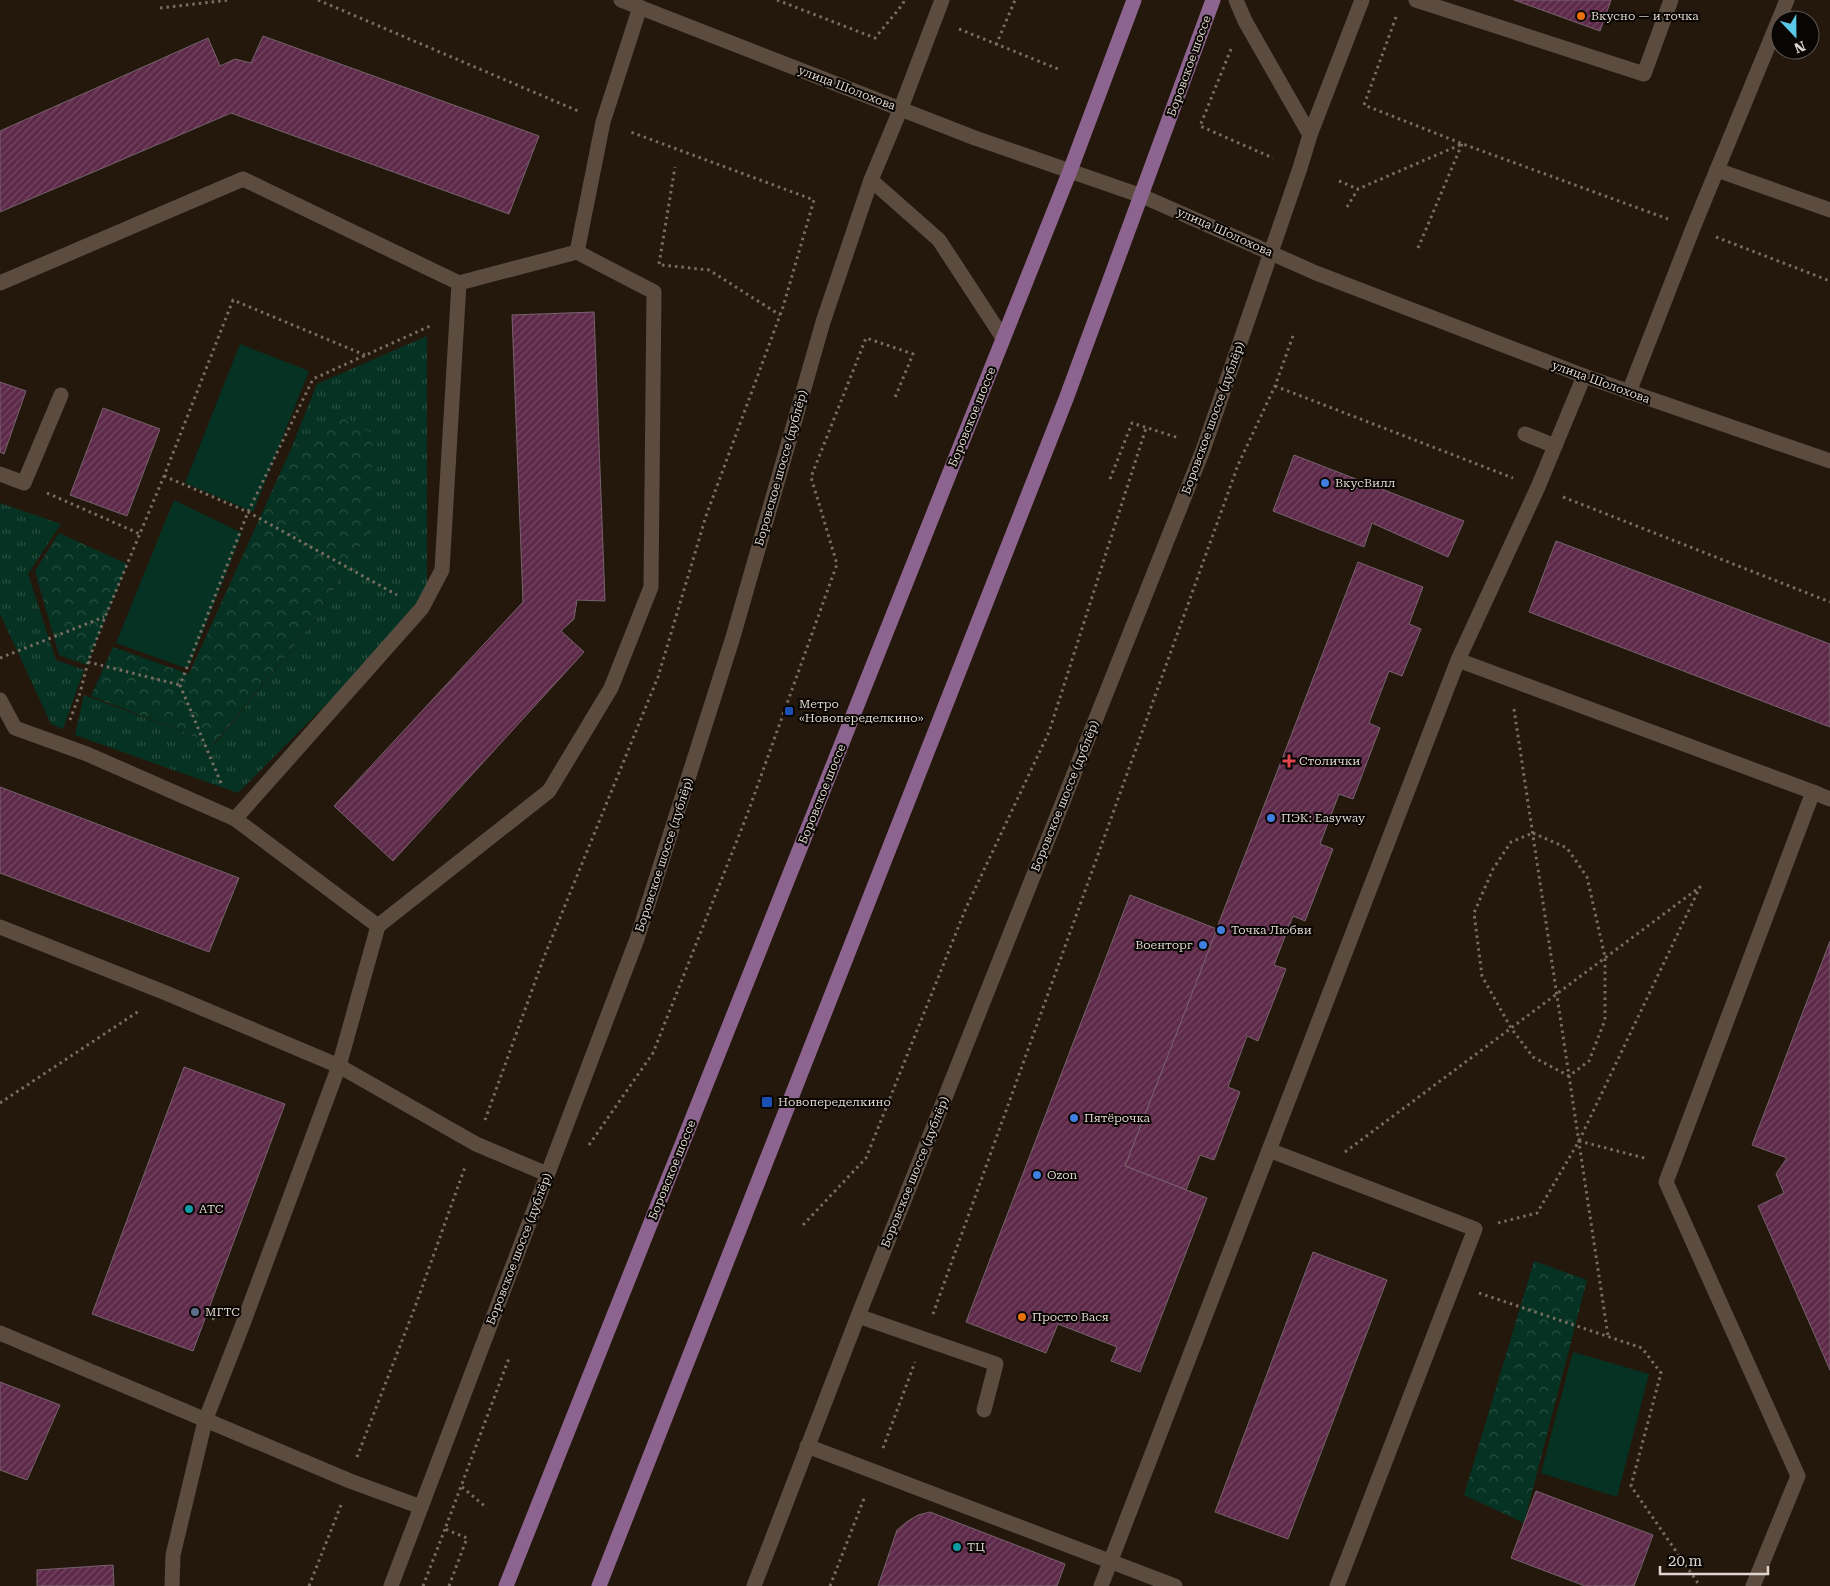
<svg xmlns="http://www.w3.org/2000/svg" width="1830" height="1586" font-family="'Roboto Serif',serif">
	<defs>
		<pattern id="grass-tufts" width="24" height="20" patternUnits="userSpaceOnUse" patternTransform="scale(1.25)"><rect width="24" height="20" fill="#053222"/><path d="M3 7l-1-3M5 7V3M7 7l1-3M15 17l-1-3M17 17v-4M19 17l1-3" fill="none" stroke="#294f41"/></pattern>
		<pattern id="park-crowns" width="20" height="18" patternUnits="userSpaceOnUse" patternTransform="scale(1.25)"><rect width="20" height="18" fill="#053222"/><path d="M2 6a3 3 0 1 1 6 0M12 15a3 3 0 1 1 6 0" fill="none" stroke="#294f41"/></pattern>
		<pattern id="building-hatch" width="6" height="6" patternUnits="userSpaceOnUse" patternTransform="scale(1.25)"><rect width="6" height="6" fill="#5e2a49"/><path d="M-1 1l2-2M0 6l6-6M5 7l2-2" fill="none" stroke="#754862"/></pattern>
	</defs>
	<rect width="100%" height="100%" fill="#24180c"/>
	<!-- grass -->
	<g fill="url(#grass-tufts)">
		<path d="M427,336V603L238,793L75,735L84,695L215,744L316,619L370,529L341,414L291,449L317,384Z"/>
		<path d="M0,503L61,524L28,574L56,660L84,670L63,729L51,724L0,614Z"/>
	</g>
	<!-- park -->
	<g fill="url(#park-crowns)">
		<path d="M341,414L373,435L370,529L316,619L214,744L91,696L113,647L189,674L291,449Z"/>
		<path d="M59,533L127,564L87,665L59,655L35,571Z"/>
		<path d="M1534,1261L1587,1280L1524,1523L1464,1495Z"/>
	</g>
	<!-- pitch -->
	<g fill="#053222">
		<path d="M240,344L309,371L253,512L185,483Z"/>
		<path d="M174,500L242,533L188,669L116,643Z"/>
		<path d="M1573,1352L1649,1374L1617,1497L1541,1473Z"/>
	</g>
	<!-- building -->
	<g fill="url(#building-hatch)" stroke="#76636d">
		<path d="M1514,0H1611L1600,31Z"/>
		<path d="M263,36L539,136L509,214L231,113L0,212V131L208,38L220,66L235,59L251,63Z"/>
		<path d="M594,312L605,601L577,600L574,619L561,631L584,652L393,861L334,806L523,602L512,315Z"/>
		<path d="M0,382L26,391L4,454L0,452Z"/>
		<path d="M103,408L160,429L127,516L70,495Z"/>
		<path d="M1294,455L1464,521L1448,557L1372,523L1364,547L1273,511Z"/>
		<path d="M1556,541L1830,644V727L1529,612Z"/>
		<path d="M1358,562L1423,587L1409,624L1421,629L1402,676L1389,671L1369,723L1380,728L1353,799L1339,794L1320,844L1333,849L1305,921L1293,916L1274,965L1286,969L1258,1041L1247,1036L1228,1087L1240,1092L1214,1160L1200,1155L1186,1190L1125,1166Z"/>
		<path d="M0,787L239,878L209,952L0,873Z"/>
		<path d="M1130,895L1217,929L1125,1166L1207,1198L1140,1372L1111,1361L1117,1347L1058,1324L1046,1353L966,1322Z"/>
		<path d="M1830,941V1370L1758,1206L1784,1193L1776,1174L1787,1158L1752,1145Z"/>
		<path d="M184,1067L285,1104L193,1351L92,1314Z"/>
		<path d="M1313,1252L1387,1280L1288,1539L1215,1512Z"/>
		<path d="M0,1382L60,1405L27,1480L0,1470Z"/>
		<path d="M1536,1491L1653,1535L1634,1586H1585L1511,1558Z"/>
		<path d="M930,1512L1065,1564L1057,1586H878L897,1530L908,1521L918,1515Z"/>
		<path d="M113,1565L114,1586H37V1570Z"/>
	</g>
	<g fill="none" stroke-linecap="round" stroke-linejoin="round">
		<!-- path -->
		<g stroke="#786d63" stroke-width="3" stroke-dasharray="2.5 4" stroke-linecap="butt">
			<path d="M318,0L578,111"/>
			<path d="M777,0L875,38L903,4L904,0"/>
			<path d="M160,8L229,0"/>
			<path d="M1396,17L1364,105L1463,144L1668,219"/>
			<path d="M959,29L1058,69"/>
			<path d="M996,45L1015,0"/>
			<path d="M1231,49L1200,126L1273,158"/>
			<path d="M1339,181L1358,189"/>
			<path d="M1347,207L1358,189L1462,144"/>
			<path d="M1716,237L1830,281"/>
			<path d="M1418,248L1462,144"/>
			<path d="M659,264L675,167"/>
			<path d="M662,265L709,270L780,315"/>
			<path d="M1275,386L1513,478"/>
			<path d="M164,476L248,512L397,595"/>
			<path d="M1110,479L1132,423L1179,438"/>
			<path d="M47,493L140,534"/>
			<path d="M1563,497L1830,602"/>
			<path d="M0,658L104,617"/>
			<path d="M88,662L180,685"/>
			<path d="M1514,709L1608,1336"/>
			<path d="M70,720L80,693L88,662L105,617L164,476L233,300L365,355"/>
			<path d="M221,783L180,685L248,512L313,379L430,326"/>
			<path d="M1533,833L1567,848L1587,877L1605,957V1020L1589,1061L1569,1076L1533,1057L1511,1028L1482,976L1474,913L1493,869L1511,842Z"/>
			<path d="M0,1103L139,1011"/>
			<path d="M485,1120L544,957L658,677L706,516L783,307L814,200L628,131"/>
			<path d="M589,1145L653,1053L747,815L837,564L811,477L866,338L913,354L894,400"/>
			<path d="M1345,1152L1700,887L1579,1141"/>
			<path d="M1498,1223L1537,1213L1579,1141L1648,1159"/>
			<path d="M803,1225L866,1158L966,908L1049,732L1146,428"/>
			<path d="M1479,1293L1642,1348L1661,1373L1631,1486L1700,1586"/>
			<path d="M933,1314L1238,465L1275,386L1293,336"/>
			<path d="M206,1316L217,1320"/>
			<path d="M883,1448L915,1362"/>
			<path d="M357,1457L415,1307L465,1167"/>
			<path d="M462,1487L487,1508"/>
			<path d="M309,1586L341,1505"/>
			<path d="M423,1586L445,1529"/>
			<path d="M449,1586L467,1538L445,1529L509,1358"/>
			<path d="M830,1586L865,1496"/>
		</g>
		<!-- minor -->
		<g stroke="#5b4c3f" stroke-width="15">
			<path d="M621,0L975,138L1142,196L1316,273L1584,376L1830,461"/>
			<path d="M1236,0L1245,21L1310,135"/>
			<path d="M1416,0L1644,74L1671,0"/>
			<path d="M1717,170L1830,210"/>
			<path d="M871,180L939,240L1003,338"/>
			<path d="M0,283L243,179L459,283L442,570L422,608L235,819L87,754L15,728L0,700"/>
			<path d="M459,283L577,252L603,122L640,7"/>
			<path d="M1629,392L1693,228L1787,0"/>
			<path d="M1525,434L1555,446"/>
			<path d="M0,474L24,483L61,395"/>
			<path d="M1458,660L1813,792L1666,1182L1798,1476L1753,1586"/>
			<path d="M1813,792L1830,799"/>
			<path d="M378,926L549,791L611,688L651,587L654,292L577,252"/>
			<path d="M0,927L166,993L339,1066L476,1144L547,1174"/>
			<path d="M1269,1150L1475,1229L1337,1586"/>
			<path d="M858,1316L996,1364L984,1410"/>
			<path d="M0,1333L350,1481L421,1507"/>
			<path d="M807,1446L1175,1586"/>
			<path d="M172,1586L173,1555L205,1421L241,1329L339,1066L378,926L235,819"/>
			<path d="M391,1586L637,939L733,637L823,322L871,180L901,108L942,0"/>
			<path d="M754,1586L858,1316L1203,450L1300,168L1310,135L1362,0"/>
			<path d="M1101,1586L1458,660L1538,487L1584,376"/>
		</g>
		<!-- major -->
		<g stroke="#8c648f" stroke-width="15">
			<path d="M506,1586L1070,171L1134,0"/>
			<path d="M599,1586L1066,399L1213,0"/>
		</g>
	</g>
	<!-- markers -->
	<g fill="#e8710a" stroke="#090502" stroke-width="2">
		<circle cx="1581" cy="16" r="5"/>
		<circle cx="1022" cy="1317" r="5"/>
	</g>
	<g fill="#3f7fe0" stroke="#090502" stroke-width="2">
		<circle cx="1325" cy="483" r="5"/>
		<circle cx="1271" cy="818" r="5"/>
		<circle cx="1221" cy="930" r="5"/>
		<circle cx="1203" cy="945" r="5"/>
		<circle cx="1074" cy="1118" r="5"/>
		<circle cx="1037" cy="1175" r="5"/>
	</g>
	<g fill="#1a4fb4" stroke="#090502" stroke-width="2">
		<rect x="784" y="706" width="10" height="10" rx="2.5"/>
		<rect x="761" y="1096" width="12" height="12" rx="2.5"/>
	</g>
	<path fill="#e0444e" stroke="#090502" stroke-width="2" d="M1286.5 753.5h5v5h5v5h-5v5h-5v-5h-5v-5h5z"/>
	<g fill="#0f9aa8" stroke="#090502" stroke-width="2">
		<circle cx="189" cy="1209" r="5"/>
		<circle cx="957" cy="1547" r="5"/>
	</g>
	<circle fill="#5c6f8a" stroke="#090502" stroke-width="2" cx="195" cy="1312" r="5"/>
	<g text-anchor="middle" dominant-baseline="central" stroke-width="4" stroke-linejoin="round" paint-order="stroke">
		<!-- poi labels -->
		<g font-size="12" fill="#dfd5ce" stroke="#090502" text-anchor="start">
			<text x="1591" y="16">Вкусно — и точка</text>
			<text x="1335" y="483">ВкусВилл</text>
			<text x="799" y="704">Метро<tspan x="799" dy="14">«Новопеределкино»</tspan></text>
			<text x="1299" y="761">Столички</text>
			<text x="1281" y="818">ПЭК: Easyway</text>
			<text x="1231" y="930">Точка Любви</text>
			<text x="1193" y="945" text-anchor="end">Военторг</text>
			<text x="778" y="1102">Новопеределкино</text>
			<text x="1084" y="1118">Пятёрочка</text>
			<text x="1047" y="1175">Ozon</text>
			<text x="199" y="1209">АТС</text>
			<text x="205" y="1312">МГТС</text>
			<text x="1032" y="1317">Просто Вася</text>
			<text x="967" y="1547">ТЦ</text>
		</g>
		<!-- street labels -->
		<g font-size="12" fill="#dfd5ce" stroke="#090502">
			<text transform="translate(1189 66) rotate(-70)">Боровское шоссе</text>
			<text transform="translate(847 88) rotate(21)">улица Шолохова</text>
			<text transform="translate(1225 232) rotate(24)">улица Шолохова</text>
			<text transform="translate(1601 382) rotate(20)">улица Шолохова</text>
			<text transform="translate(972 417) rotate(-68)">Боровское шоссе</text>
			<text transform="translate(1213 418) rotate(-70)">Боровское шоссе (дублёр)</text>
			<text transform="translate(781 468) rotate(-74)">Боровское шоссе (дублёр)</text>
			<text transform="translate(822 794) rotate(-68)">Боровское шоссе</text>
			<text transform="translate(1065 796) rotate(-68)">Боровское шоссе (дублёр)</text>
			<text transform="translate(664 855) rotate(-72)">Боровское шоссе (дублёр)</text>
			<text transform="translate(672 1170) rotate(-68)">Боровское шоссе</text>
			<text transform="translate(915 1172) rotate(-68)">Боровское шоссе (дублёр)</text>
			<text transform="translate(519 1249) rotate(-69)">Боровское шоссе (дублёр)</text>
		</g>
	</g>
	<!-- north arrow -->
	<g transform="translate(1795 35) rotate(158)"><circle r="24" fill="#090502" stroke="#5f5854"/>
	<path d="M0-4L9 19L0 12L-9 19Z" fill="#5ac8e6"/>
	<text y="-8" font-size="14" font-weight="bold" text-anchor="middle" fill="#dfd5ce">N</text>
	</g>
	<!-- scale -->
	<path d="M1660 1566v8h108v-8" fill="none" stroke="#dfd5ce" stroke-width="2.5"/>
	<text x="1668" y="1566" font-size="15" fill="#dfd5ce" stroke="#090502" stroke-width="4" paint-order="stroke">20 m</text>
</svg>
